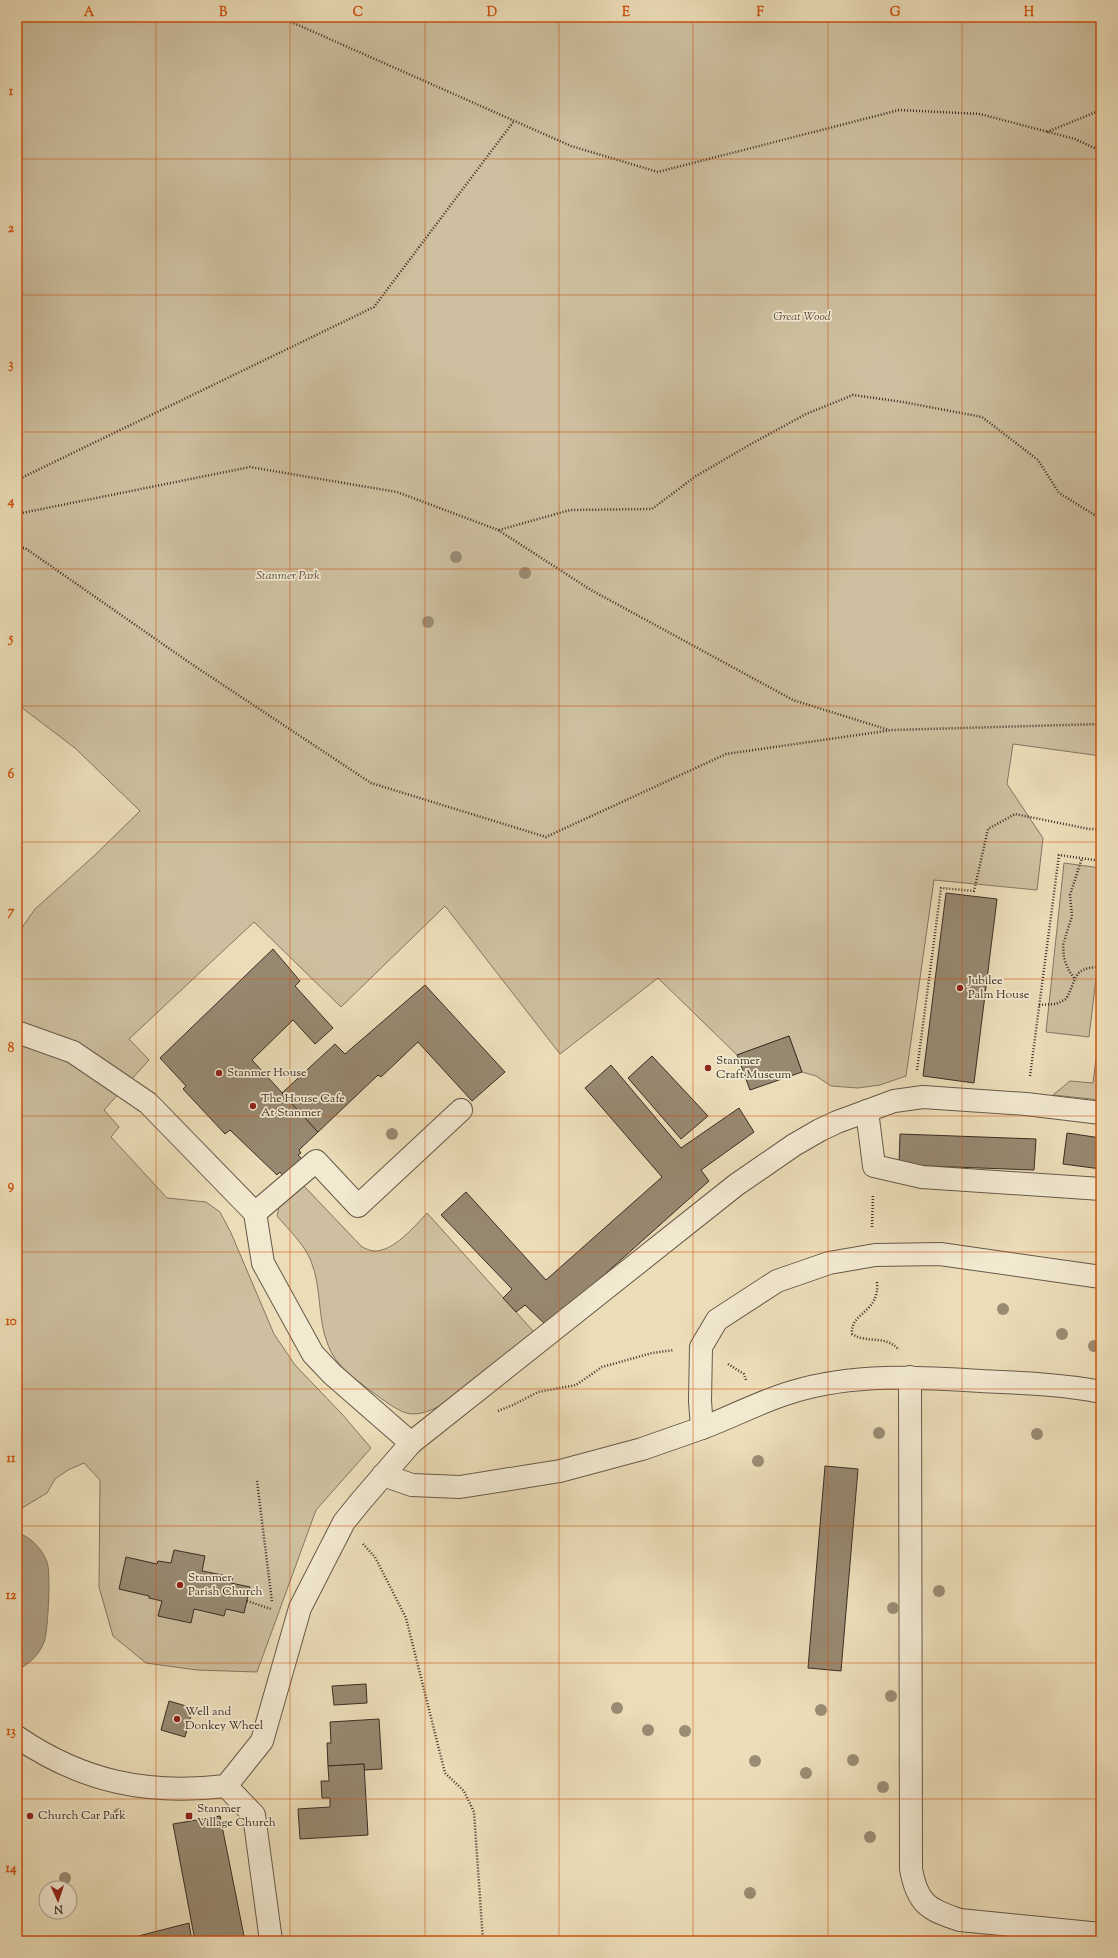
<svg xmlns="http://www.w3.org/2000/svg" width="1118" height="1958" font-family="'Sorts Mill Goudy',serif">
	<rect width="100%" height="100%" fill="#ebddb8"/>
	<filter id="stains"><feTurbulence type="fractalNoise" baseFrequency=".005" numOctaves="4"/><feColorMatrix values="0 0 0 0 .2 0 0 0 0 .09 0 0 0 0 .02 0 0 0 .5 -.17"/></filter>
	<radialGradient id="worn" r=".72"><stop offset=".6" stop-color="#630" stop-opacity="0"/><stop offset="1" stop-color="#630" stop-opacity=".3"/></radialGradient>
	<!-- green -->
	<g fill="#cdbf9f" stroke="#847662">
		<path d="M17,17H1101V756L1013,744L1007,784L1043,838L1037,890L934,880L906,1076L880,1085L858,1088L831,1086L816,1076L802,1072L789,1036L737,1055L658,978L560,1054L445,906L341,1007L254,922L129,1039L149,1060L104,1110L119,1127L111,1137L167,1198L206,1202L220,1212L231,1233L274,1334L295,1365L342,1414L371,1448L316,1510L257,1672L197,1670L146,1663L113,1636L99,1587L100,1480L84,1463L68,1470L55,1479L47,1493L17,1511V926L21,929L35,909L95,855L140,811L75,748L17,704Z"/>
		<path d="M1064,863L1101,868V953H1099L1089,1037L1046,1032Z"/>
		<path d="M1097,1051L1101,1052V1100L1053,1095L1070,1081L1093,1083Z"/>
		<path d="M303,1185L362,1247C365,1248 370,1251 374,1251C393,1252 415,1226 427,1213L534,1332C508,1354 445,1416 412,1414C400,1414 381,1398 371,1391C354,1378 335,1365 328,1345C317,1318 322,1288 311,1261C304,1244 289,1230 277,1216L279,1207Z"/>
	</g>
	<!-- water -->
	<path fill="#afa186" stroke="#81735f" d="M17,1532C31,1538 41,1547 47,1562C51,1573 48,1626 45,1639C41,1653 30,1664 17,1670Z"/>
	<!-- building -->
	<g fill="#978971" stroke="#3b2d24">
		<path d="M946,893L997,899L974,1083L923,1076Z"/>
		<path d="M273,949L300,981L295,986L333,1028L315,1044L293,1020L252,1060L318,1132L299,1150L301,1153L298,1155L302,1159L283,1176L280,1172L277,1175L230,1130L225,1134L183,1089L186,1086L160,1058Z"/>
		<path d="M425,985L505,1072L472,1101L418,1042L381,1077L378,1075L318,1132L282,1093L335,1044L345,1054Z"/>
		<path d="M789,1036L802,1072L750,1090L737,1055Z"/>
		<path d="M652,1056L708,1116L681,1139L628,1078Z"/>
		<path d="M611,1065L681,1148L739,1108L754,1132L701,1170L709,1181L547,1326L525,1305L516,1312L503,1298L512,1289L441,1215L466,1192L546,1280L662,1177L585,1088Z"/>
		<path d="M1067,1133L1101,1138V1169L1063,1164Z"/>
		<path d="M900,1134L1036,1139L1034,1170L899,1165Z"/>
		<path d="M825,1466L858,1469L841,1671L808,1668Z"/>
		<path d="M174,1550L205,1556L202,1571L233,1577L231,1583L250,1587L244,1613L226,1609L224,1616L194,1609L191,1623L158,1616L162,1601L149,1598V1596L119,1589L126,1557L157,1564L158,1561L171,1563Z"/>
		<path d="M366,1684L367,1703L334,1705L332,1686Z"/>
		<path d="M169,1701L193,1708L185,1737L161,1730Z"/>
		<path d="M379,1719L382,1769L364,1770V1764L328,1766L327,1743H331L330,1722Z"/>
		<path d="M364,1764L368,1835L300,1839L298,1809L330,1807V1798H322L321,1781H329L328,1766Z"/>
		<path d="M220,1816L245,1941H195L173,1824Z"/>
		<path d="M189,1923L192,1941H119Z"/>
	</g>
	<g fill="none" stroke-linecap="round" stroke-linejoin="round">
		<!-- minor casing -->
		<g stroke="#675949" stroke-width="24">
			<g id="minor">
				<path d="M17,1032L73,1052L148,1103L255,1213L263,1263L313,1354L332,1374L411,1443"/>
				<path d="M867,1111L874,1166L922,1177L1101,1189"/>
				<path d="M255,1213L316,1161L358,1206L461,1110"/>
				<path d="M1101,1277L940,1254L875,1255L829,1263L777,1281L717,1320L701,1347L700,1401L702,1428C732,1417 761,1401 792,1392C853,1373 918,1377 981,1381C1021,1383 1061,1384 1101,1392"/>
				<path d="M910,1377L911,1869C917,1903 928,1910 960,1920L1101,1934"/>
				<path d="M383,1475L412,1485L460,1487L560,1471L642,1449L702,1428"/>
				<path d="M17,1737C83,1782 147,1795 226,1786L262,1741L300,1608L344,1522L361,1501L411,1443L736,1185L794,1145L820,1130L837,1122L894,1101L923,1097L1026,1104L1101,1113"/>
				<path d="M226,1786L254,1815L271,1941"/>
			</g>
		</g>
		<!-- path -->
		<g stroke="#3b2d24" stroke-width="2.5" stroke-dasharray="1 2" stroke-linecap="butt">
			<path d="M280,17L571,146L658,172L899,110L980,114L1075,139L1101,151"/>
			<path d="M1047,132L1101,110"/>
			<path d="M17,480L374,307L514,121"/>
			<path d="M17,514L250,467L397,492L498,530L591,590L793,700L889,730"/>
			<path d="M499,530L570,510L652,509L696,476L751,444L806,414L853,395L903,402L982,417L1038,460L1059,493L1101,519"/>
			<path d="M17,548H25L190,663L371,783L546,837L726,754L892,730L1101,724"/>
			<path d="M1074,978L1068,969L1064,958L1063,945L1072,916L1070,895L1082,858"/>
			<path d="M1039,1005L1056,1004L1066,999C1077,980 1072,968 1098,967"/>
			<path d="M917,1070L941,888L974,891L988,829L1015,814L1089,829H1101"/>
			<path d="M1030,1076L1059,855L1101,861"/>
			<path d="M872,1227L873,1194"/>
			<path d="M877,1282C880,1313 850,1312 852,1334C867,1344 885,1334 899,1350"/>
			<path d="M728,1364L744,1374L746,1380"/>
			<path d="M498,1411L513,1405L538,1392L576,1385L602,1367L652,1353L674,1350"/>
			<path d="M257,1481L272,1602"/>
			<path d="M363,1544L375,1557L406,1618L445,1773L464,1791L474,1812L483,1941"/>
			<path d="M247,1601L271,1609"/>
		</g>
		<!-- minor -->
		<use href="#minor" stroke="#f2e9d1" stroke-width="22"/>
	</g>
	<!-- trees -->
	<g fill="#9a8c74">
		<circle cx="456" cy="557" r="6"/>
		<circle cx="525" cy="573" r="6"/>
		<circle cx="428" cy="622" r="6"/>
		<circle cx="392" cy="1134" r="6"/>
		<circle cx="1003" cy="1309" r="6"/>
		<circle cx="1062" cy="1334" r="6"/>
		<circle cx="1094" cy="1346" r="6"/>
		<circle cx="879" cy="1433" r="6"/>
		<circle cx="1037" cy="1434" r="6"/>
		<circle cx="758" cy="1461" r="6"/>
		<circle cx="939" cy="1591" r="6"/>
		<circle cx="893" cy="1608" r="6"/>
		<circle cx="891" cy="1696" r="6"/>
		<circle cx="617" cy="1708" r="6"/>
		<circle cx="821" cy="1710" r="6"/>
		<circle cx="648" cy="1730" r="6"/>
		<circle cx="685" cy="1731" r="6"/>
		<circle cx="853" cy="1760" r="6"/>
		<circle cx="755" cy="1761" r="6"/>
		<circle cx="806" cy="1773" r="6"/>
		<circle cx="883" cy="1787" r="6"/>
		<circle cx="119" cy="1814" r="6"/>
		<circle cx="870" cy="1837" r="6"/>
		<circle cx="65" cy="1878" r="6"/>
		<circle cx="750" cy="1893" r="6"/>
	</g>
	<!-- grid -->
	<path fill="none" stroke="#ce5210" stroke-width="1" stroke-opacity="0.55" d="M156,17V1941M290,17V1941M425,17V1941M559,17V1941M693,17V1941M828,17V1941M962,17V1941M17,159H1101M17,295H1101M17,432H1101M17,569H1101M17,706H1101M17,842H1101M17,979H1101M17,1116H1101M17,1252H1101M17,1389H1101M17,1526H1101M17,1663H1101M17,1799H1101"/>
	<!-- markers -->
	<g fill="#8f2418" stroke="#f2e9d1" stroke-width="1.5">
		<circle cx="960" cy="988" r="4"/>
		<circle cx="708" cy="1068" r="4"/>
		<circle cx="219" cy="1073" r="4"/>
		<circle cx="253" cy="1106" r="4"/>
		<circle cx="180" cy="1585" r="4"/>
		<circle cx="177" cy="1719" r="4"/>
		<circle cx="30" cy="1816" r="4"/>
		<rect x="185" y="1812" width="8" height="8" rx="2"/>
	</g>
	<g text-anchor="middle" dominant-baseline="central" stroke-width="3.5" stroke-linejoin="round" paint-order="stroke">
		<!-- park labels -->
		<g font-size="12" font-style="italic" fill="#584a3d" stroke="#f2e9d1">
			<text x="802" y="317">Great Wood</text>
			<text x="288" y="576">Stanmer Park</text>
		</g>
		<!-- poi labels -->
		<g font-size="12" fill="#3b2d24" stroke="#f2e9d1" text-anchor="start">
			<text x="968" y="981">Jubilee<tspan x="968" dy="14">Palm House</tspan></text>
			<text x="716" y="1061">Stanmer<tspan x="716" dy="14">Craft Museum</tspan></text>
			<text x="227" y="1073">Stanmer House</text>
			<text x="261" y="1099">The House Cafe<tspan x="261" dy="14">At Stanmer</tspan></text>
			<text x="188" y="1578">Stanmer<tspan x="188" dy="14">Parish Church</tspan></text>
			<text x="185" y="1712">Well and<tspan x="185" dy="14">Donkey Wheel</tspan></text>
			<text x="197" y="1809">Stanmer<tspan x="197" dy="14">Village Church</tspan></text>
			<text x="38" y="1816">Church Car Park</text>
		</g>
	</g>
	<!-- margin -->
	<rect width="1118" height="1958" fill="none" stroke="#ebddb8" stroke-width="44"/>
	<!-- north arrow -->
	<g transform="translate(58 1900) rotate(177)"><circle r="19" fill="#f2e9d1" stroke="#a99e8c"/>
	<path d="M0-3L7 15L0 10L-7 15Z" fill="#8f2418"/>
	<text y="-6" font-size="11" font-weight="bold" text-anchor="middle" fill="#3b2d24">N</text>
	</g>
	<rect x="22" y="22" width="1074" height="1914" fill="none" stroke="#ce5210" stroke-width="1.5"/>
	<g font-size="13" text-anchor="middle" font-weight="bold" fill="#ce5210">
		<text x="89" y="16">A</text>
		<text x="223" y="16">B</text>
		<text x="358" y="16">C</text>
		<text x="492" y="16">D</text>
		<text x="626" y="16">E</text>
		<text x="760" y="16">F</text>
		<text x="895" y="16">G</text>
		<text x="1029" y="16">H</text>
		<text x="11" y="95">1</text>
		<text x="11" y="232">2</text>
		<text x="11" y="368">3</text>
		<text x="11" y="505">4</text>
		<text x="11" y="642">5</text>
		<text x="11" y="778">6</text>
		<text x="11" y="915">7</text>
		<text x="11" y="1052">8</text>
		<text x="11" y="1189">9</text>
		<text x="11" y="1325">10</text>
		<text x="11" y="1462">11</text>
		<text x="11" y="1599">12</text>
		<text x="11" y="1735">13</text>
		<text x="11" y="1872">14</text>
	</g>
	<rect width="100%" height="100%" filter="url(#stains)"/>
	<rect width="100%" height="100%" fill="url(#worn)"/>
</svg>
